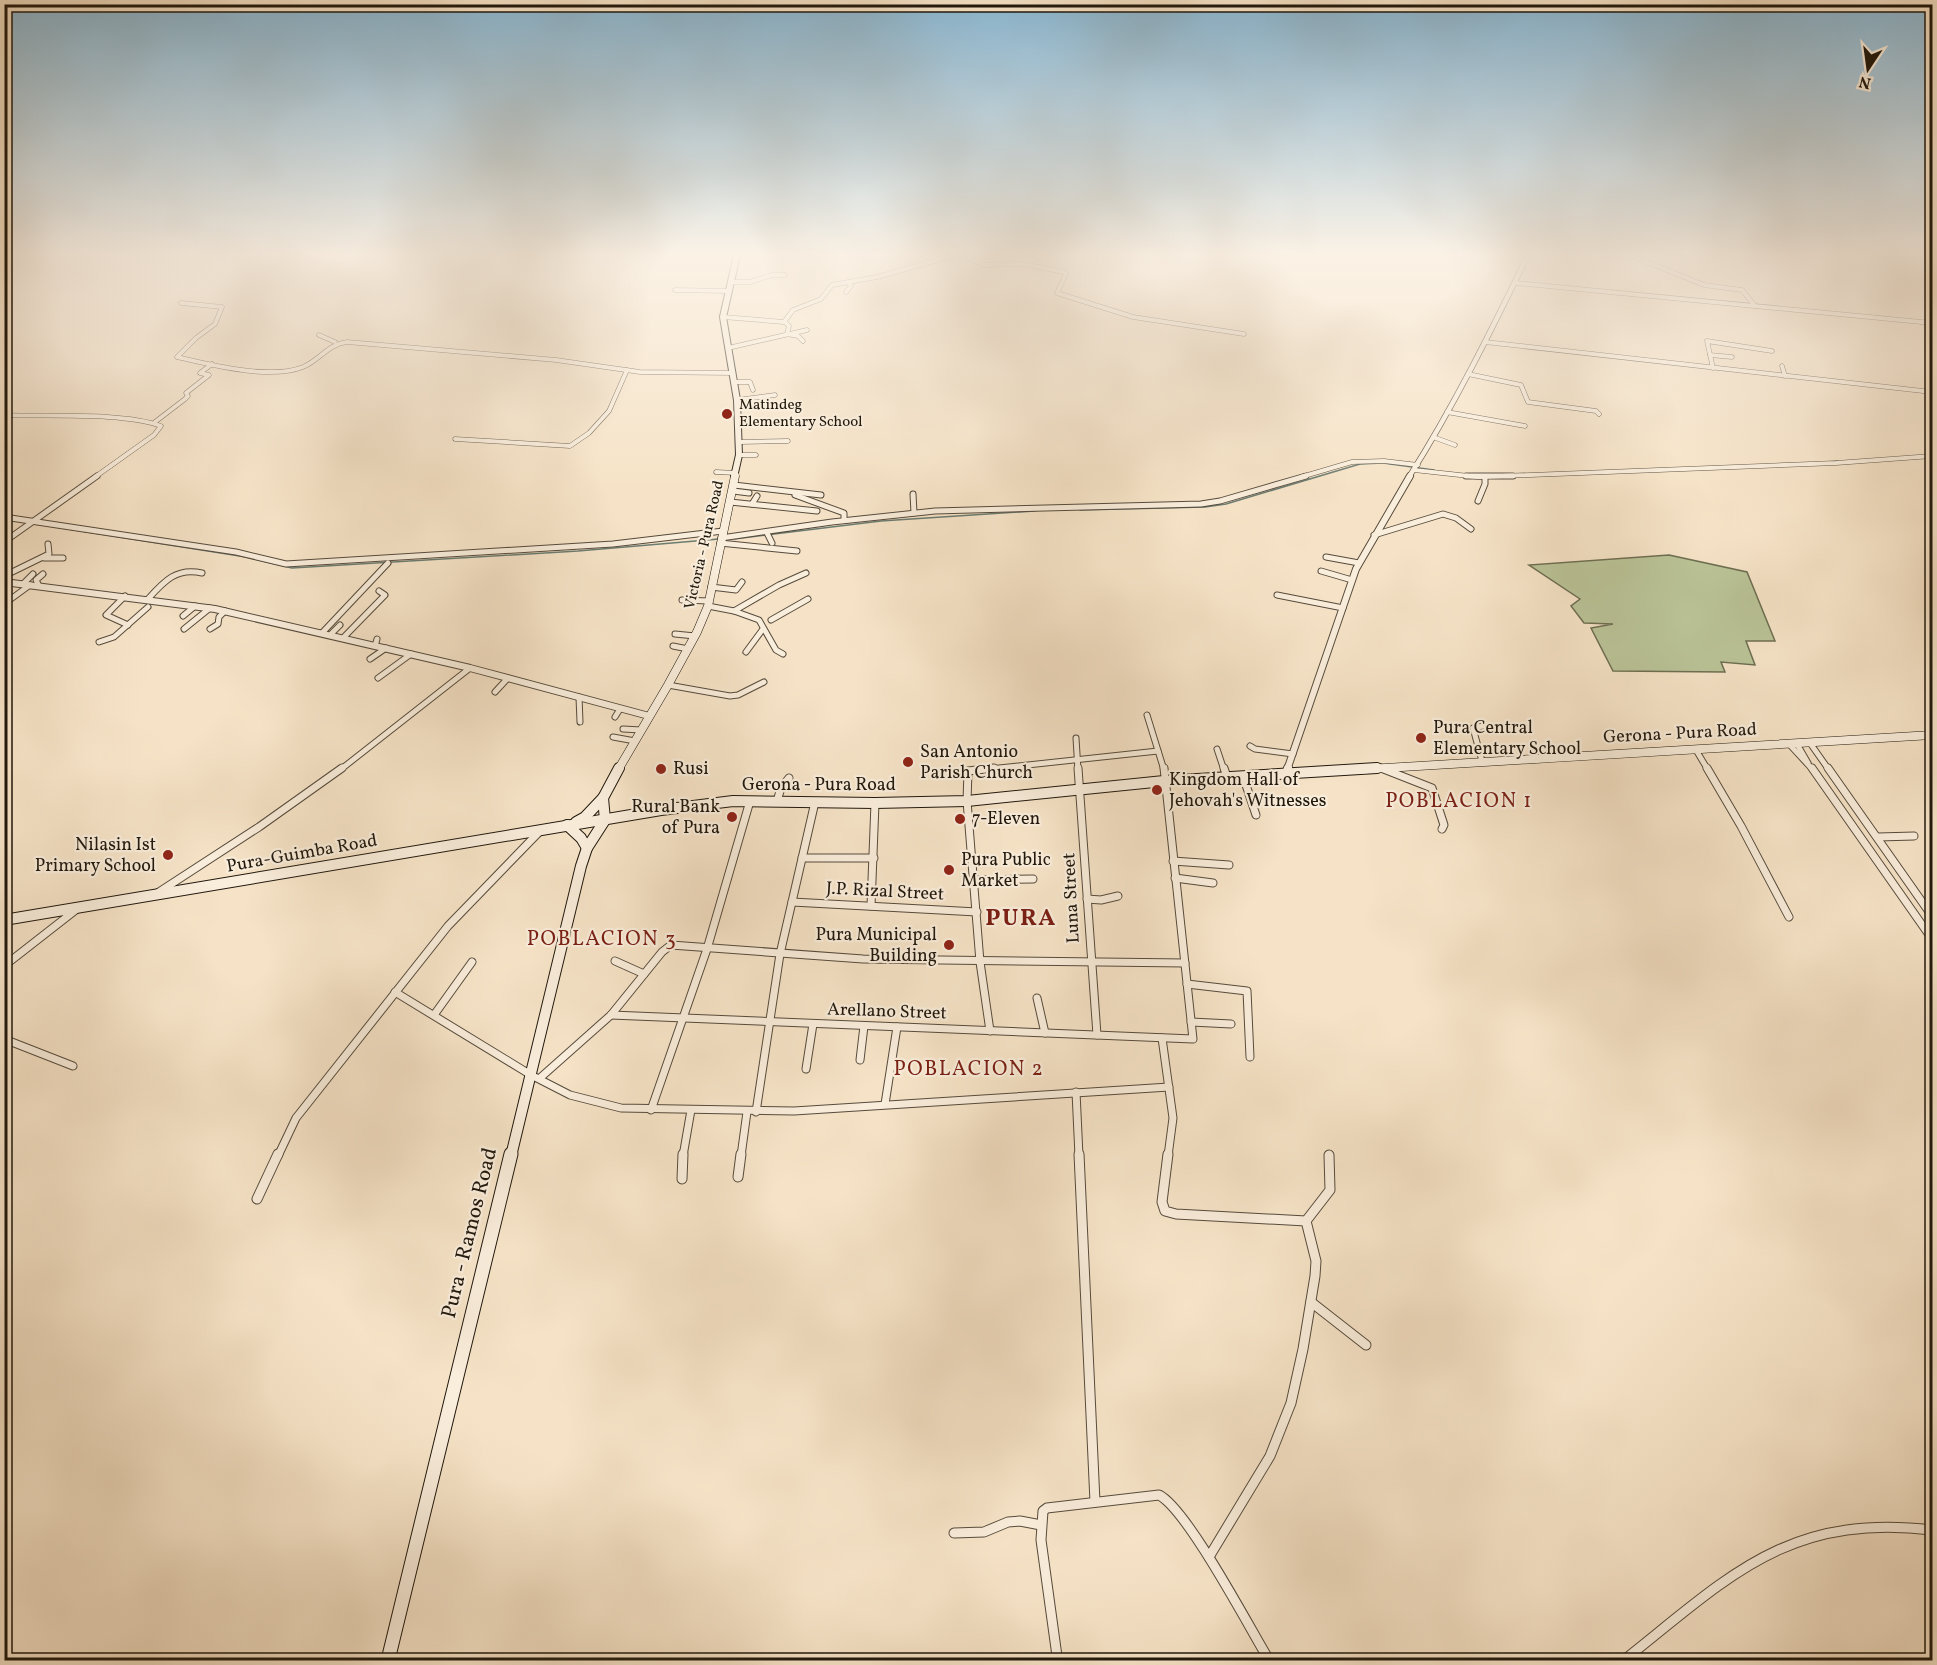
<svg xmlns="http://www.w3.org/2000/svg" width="1937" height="1665" font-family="Vollkorn,serif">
	<rect width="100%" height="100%" fill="#f6e3c7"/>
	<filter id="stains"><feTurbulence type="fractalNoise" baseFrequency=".00333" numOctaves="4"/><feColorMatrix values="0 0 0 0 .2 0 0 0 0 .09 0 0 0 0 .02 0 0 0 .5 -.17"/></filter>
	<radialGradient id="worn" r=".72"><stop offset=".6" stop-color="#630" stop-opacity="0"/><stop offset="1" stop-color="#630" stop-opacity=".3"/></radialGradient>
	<!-- green -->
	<path fill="#bac498" stroke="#6d6e52" stroke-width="1.5" d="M1669,555L1747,572L1775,641H1746L1755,665L1721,662L1725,672L1613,671L1591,628L1613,624L1584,623L1571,606L1580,599L1529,565Z"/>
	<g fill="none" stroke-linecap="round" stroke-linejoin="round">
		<!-- stream -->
		<g stroke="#6b7c72" stroke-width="1.5">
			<path d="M1826,462L1838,461"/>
			<path d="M1080,510L1205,507L1226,504L1360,464L1383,463L1434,470"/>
			<path d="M49,526L246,557L292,568L578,551L719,539"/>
			<path d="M734,539L881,521L1035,511"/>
		</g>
		<!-- minor-far3 casing -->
		<g stroke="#564b3c" stroke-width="5">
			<g id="minor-far3">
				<path d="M918,255L920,259L927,262"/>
				<path d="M963,255L983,265L1023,264L1064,272L1066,274L1057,293L1133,317L1244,334"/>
				<path d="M1629,255L1704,285L1742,290L1755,306"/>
				<path d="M730,282H750L772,275H785"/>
				<path d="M1516,283L1932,323"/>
				<path d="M675,290L728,291"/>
				<path d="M846,292L851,286L849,283"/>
				<path d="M181,303L222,307L215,324L196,338L177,357C211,365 270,380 303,367C320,360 328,344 347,342L556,360L640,372L732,373"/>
				<path d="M723,317L784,322L793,310L821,299L832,285L877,277L956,255"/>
				<path d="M785,322L789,326L787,334L798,336L803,341"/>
				<path d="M319,335L335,342"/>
				<path d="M1485,342L1932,392"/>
				<path d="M728,348L807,330"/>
				<path d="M1710,355L1732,357"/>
				<path d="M1782,366L1785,376"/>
				<path d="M1713,368L1707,341L1772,351"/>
				<path d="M1468,374L1521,385L1528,402L1596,411L1599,414"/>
				<path d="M734,382H750L753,390"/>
				<path d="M737,400L775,395"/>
				<path d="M737,406L760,404"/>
				<path d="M1447,412L1525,426"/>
				<path d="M4,415C47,417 123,412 161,426L154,435L95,477"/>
				<path d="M155,422L185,399L188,396L186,393L209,375L200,373L212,364"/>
				<path d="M1433,437L1455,445"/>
				<path d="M455,439L570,446L589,433L609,411L627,370"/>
				<path d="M740,442L788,441"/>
				<path d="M739,455H756"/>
				<path d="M1414,470L1478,477L1836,463L1932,456"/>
				<path d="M716,472L736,473"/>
				<path d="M1301,477L1352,462L1384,461L1418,465"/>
			</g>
		</g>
		<!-- minor-far2 casing -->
		<g stroke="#564b3c" stroke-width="7">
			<g id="minor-far2">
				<path d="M1466,476H1513"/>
				<path d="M734,485L821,495"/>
				<path d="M733,491L749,493"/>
				<path d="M913,494L914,513"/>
				<path d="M795,495L844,513V520"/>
				<path d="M1478,501L1485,484V477"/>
				<path d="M730,502L817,511"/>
				<path d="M752,504L757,496"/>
				<path d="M4,517L236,552L286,564L613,544L723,531"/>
				<path d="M767,533L772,543"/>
				<path d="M1374,535L1443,514L1456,518L1471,529"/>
				<path d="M721,538L832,522L935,511L1201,504L1220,501L1306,476"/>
				<path d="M720,543L797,551"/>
				<path d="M4,547L6,542H4L97,476"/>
				<path d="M1326,557L1359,563"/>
				<path d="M44,558H63"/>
				<path d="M1321,571L1352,580"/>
				<path d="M4,576L49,554L48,544"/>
				<path d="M23,584L33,574"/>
				<path d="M39,586L36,580L43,574"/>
				<path d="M711,587L736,590L742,582"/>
				<path d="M1277,595L1343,608"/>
				<path d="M125,596L106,615L128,625"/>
				<path d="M148,599C164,581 177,567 202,573"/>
				<path d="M682,600L709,601"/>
				<path d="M4,604L30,585"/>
				<path d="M708,606L734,611L779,585L806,573"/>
				<path d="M734,611L759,620L776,650L783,654"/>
				<path d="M183,616L195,606"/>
				<path d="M771,620L808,599"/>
				<path d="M184,629L210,608"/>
				<path d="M210,629L218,624L219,617L225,611"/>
				<path d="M322,633L388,563"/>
				<path d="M675,634L695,636"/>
				<path d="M330,635L340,625"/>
				<path d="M343,638L385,595L379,591"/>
				<path d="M99,642L114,637L148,607"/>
				<path d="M375,646L377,639"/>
				<path d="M673,646L688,649"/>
				<path d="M746,652L763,629"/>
				<path d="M370,659L386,648"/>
				<path d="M378,678L411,654"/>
				<path d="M668,685L730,696L738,695L764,682"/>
				<path d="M495,692L508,678"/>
				<path d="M579,697L580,722"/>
				<path d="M1147,715L1164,770"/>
				<path d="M615,717L620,709"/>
				<path d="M623,729L641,730"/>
				<path d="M613,737L635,741"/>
				<path d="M1076,738L1078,770"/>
				<path d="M1810,743L1829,770"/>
				<path d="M1789,744L1813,770"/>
				<path d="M1797,744L1808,763"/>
				<path d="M1250,746L1255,749L1293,754"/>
				<path d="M1217,749L1224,770"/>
				<path d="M1696,750L1708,770"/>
				<path d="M1482,761L1473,728L1483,726"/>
				<path d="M1380,768L1385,770"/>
				<path d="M340,770L470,668"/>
				<path d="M980,770L1158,751"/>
			</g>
		</g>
		<!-- minor-far1 casing -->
		<g stroke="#564b3c" stroke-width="9">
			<g id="minor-far1">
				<path d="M1078,768L1097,1035"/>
				<path d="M1224,768L1227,777"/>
				<path d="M1381,768L1432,788L1444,825L1442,829"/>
				<path d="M1707,768L1741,826L1789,917"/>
				<path d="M1812,768L1932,939"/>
				<path d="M1828,768L1932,916"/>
				<path d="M1243,776L1256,815"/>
				<path d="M777,801L781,788L789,778"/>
				<path d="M1878,837L1914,836"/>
				<path d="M802,858H874"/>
				<path d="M1173,861L1229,865"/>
				<path d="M1175,878L1213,883"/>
				<path d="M974,880L1033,879"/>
				<path d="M159,892L259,827L342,768"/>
				<path d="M1087,899L1101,900L1118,896"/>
				<path d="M792,902L977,912"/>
				<path d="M871,906L875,803"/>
				<path d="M615,961L644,974"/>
				<path d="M4,966L77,909"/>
				<path d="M1187,984L1247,991L1250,1057"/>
				<path d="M395,992L531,1075L570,1095L621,1108L794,1111L1169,1087"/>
				<path d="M1037,998L1045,1033"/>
				<path d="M434,1015L472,962"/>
				<path d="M611,1015L1193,1039L1164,768"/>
				<path d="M1191,1022L1231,1024"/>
				<path d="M990,1031L980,962L967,801L968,771L994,768"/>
				<path d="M1162,1038L1173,1118L1168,1156"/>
				<path d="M4,1039L73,1066"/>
				<path d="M860,1060L864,1026"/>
				<path d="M806,1069L813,1024"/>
				<path d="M540,1078L611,1015L662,952L671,945L863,959L1185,963"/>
				<path d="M1076,1092L1079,1156"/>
				<path d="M885,1104L897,1027"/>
				<path d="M651,1110L707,949L750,801"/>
				<path d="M756,1112L780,954L815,802"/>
				<path d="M278,1156L296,1118L448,926L541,830"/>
				<path d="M683,1156L691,1110"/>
				<path d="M741,1156L747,1112"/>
			</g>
		</g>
		<!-- minor casing -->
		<g stroke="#564b3c" stroke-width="11">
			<g id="minor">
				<path d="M1079,1154L1095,1502"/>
				<path d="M1168,1154L1162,1202L1165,1211L1176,1214L1306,1221"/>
				<path d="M738,1177L741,1154"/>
				<path d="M682,1179L683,1154"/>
				<path d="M257,1199L278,1154"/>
				<path d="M1311,1302L1366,1345"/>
				<path d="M954,1533L984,1532L1008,1522L1020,1521L1041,1525"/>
				<path d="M1209,1557L1270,1456L1291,1403L1303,1349L1315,1276L1316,1261L1306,1221L1330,1190L1329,1155"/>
				<path d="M1057,1656L1041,1540L1043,1511L1047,1508L1159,1495C1187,1509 1249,1627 1269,1660"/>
				<path d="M1624,1660C1729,1577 1787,1513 1932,1530"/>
			</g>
		</g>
		<!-- tertiary-far2 casing -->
		<g stroke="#564b3c" stroke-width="6">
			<path id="tertiary-far2" d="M1409,477C1454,406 1491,331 1528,255"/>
		</g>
		<!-- tertiary-far1 casing -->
		<g stroke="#564b3c" stroke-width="8">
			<g id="tertiary-far1">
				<path d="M4,582L215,609L470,668L649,716"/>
				<path d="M1287,770L1356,569L1410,476"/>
			</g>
		</g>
		<!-- tertiary casing -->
		<g stroke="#564b3c" stroke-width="10">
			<path id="tertiary" d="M1286,774L1288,768"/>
		</g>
		<!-- secondary-far3 casing -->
		<g stroke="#20180d" stroke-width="8">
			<path id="secondary-far3" d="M734,477L739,455L737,400L723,317L737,255"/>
		</g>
		<!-- secondary-far2 casing -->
		<g stroke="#20180d" stroke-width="9">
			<g id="secondary-far2">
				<path d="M618,770L668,685L697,632L708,606L735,476"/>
				<path d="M1352,770L1932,735"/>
			</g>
		</g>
		<!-- secondary-far1 casing -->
		<g stroke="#20180d" stroke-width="12">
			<g id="secondary-far1">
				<path d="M576,822L585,817L603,798"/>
				<path d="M567,825L581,838L587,848"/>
				<path d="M4,920L661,810L733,801L875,803L967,801L1164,781L1377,768"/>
				<path d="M511,1156L581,866L587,848L605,820L603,798L619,768"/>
			</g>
		</g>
		<!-- secondary casing -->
		<g stroke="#20180d" stroke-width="15">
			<path id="secondary" d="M388,1660L511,1154"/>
		</g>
		<!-- minor-far3 -->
		<use href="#minor-far3" stroke="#f9eddb" stroke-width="4"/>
		<!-- minor-far2 -->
		<use href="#minor-far2" stroke="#f9eddb" stroke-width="5"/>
		<!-- minor-far1 -->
		<use href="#minor-far1" stroke="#f9eddb" stroke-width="7"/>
		<!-- minor -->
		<use href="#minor" stroke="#f9eddb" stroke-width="9"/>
		<!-- tertiary-far2 -->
		<use href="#tertiary-far2" stroke="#f9eddb" stroke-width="4.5"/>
		<!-- tertiary-far1 -->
		<use href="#tertiary-far1" stroke="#f9eddb" stroke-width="6"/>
		<!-- tertiary -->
		<use href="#tertiary" stroke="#f9eddb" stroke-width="8"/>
		<!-- secondary-far3 -->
		<use href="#secondary-far3" stroke="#f9eddb" stroke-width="6"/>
		<!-- secondary-far2 -->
		<use href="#secondary-far2" stroke="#f9eddb" stroke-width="8"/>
		<!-- secondary-far1 -->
		<use href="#secondary-far1" stroke="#f9eddb" stroke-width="10"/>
		<!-- secondary -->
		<use href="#secondary" stroke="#f9eddb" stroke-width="13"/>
	</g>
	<!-- sky -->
	<linearGradient id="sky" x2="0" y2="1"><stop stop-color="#8ab8d4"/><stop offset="0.52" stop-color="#fbf2e6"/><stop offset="1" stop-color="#fbf2e6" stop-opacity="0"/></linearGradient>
	<rect width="1937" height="488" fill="url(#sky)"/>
	<!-- markers -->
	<g fill="#8f2418" stroke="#f9eddb" stroke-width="2">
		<circle cx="727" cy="414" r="6"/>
		<circle cx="1421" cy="738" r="6"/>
		<circle cx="908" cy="762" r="6"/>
		<circle cx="661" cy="769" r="6"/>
		<circle cx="1157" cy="790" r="6"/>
		<circle cx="732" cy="817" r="6"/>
		<circle cx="960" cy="819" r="6"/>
		<circle cx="168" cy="855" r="6"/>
		<circle cx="949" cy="870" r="6"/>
		<circle cx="949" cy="945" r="6"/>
	</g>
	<g text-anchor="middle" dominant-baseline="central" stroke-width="4.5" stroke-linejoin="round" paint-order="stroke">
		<!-- far-poi labels -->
		<g font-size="15" fill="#20180d" stroke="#f9eddb" text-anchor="start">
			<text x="739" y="405">Matindeg<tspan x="739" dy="17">Elementary School</tspan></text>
		</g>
		<!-- far-street labels -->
		<g font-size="15" fill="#20180d" stroke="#f9eddb">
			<text transform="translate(705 545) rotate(-77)">Victoria - Pura Road</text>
		</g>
		<!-- poi labels -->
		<g font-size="18" fill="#20180d" stroke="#f9eddb" text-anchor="start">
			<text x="1433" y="728">Pura Central<tspan x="1433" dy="21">Elementary School</tspan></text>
			<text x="920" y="752">San Antonio<tspan x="920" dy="21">Parish Church</tspan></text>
			<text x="673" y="769">Rusi</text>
			<text x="1169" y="780">Kingdom Hall of<tspan x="1169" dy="21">Jehovah's Witnesses</tspan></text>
			<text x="720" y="807" text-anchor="end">Rural Bank<tspan x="720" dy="21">of Pura</tspan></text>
			<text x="972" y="819">7-Eleven</text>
			<text x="156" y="845" text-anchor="end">Nilasin Ist<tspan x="156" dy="21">Primary School</tspan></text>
			<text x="961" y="860">Pura Public<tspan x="961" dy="21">Market</tspan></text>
			<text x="937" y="935" text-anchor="end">Pura Municipal<tspan x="937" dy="21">Building</tspan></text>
		</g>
		<!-- street labels -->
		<g font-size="18" fill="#20180d" stroke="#f9eddb">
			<text transform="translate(1680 734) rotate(-3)">Gerona - Pura Road</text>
			<text x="819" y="785">Gerona - Pura Road</text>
			<text transform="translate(302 854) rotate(-10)">Pura-Guimba Road</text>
			<text transform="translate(885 892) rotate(3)">J.P. Rizal Street</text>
			<text transform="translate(1072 898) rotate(-93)">Luna Street</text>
			<text transform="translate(887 1012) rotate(2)">Arellano Street</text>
		</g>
		<!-- quarter labels -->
		<g font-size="21" letter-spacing="1.5" fill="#7a1f14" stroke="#f9eddb">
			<text x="1459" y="801">POBLACION 1</text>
			<text x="602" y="939">POBLACION 3</text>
			<text x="969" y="1069">POBLACION 2</text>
		</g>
		<!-- near-street labels -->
		<g font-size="21" fill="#20180d" stroke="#f9eddb">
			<text transform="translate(470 1233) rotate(-76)">Pura - Ramos Road</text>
		</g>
		<!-- district labels -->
		<g font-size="24" font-weight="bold" letter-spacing="1.5" fill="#7a1f14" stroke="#f9eddb">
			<text x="1021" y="919">PURA</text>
		</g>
	</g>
	<!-- margin -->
	<rect width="1937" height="1665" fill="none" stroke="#f6e3c7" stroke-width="24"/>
	<rect x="6" y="6" width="1925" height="1653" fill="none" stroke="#20180d" stroke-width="3"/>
	<rect x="12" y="12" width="1913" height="1641" fill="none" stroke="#20180d" stroke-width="1.5"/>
	<!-- north arrow -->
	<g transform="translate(1868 69) rotate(193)" stroke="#f9eddb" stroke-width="4.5" paint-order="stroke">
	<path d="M0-4.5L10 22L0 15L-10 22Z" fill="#20180d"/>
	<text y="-9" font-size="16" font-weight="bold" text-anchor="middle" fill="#20180d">N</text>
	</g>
	<rect width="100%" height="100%" filter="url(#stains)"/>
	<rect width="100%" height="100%" fill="url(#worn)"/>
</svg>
